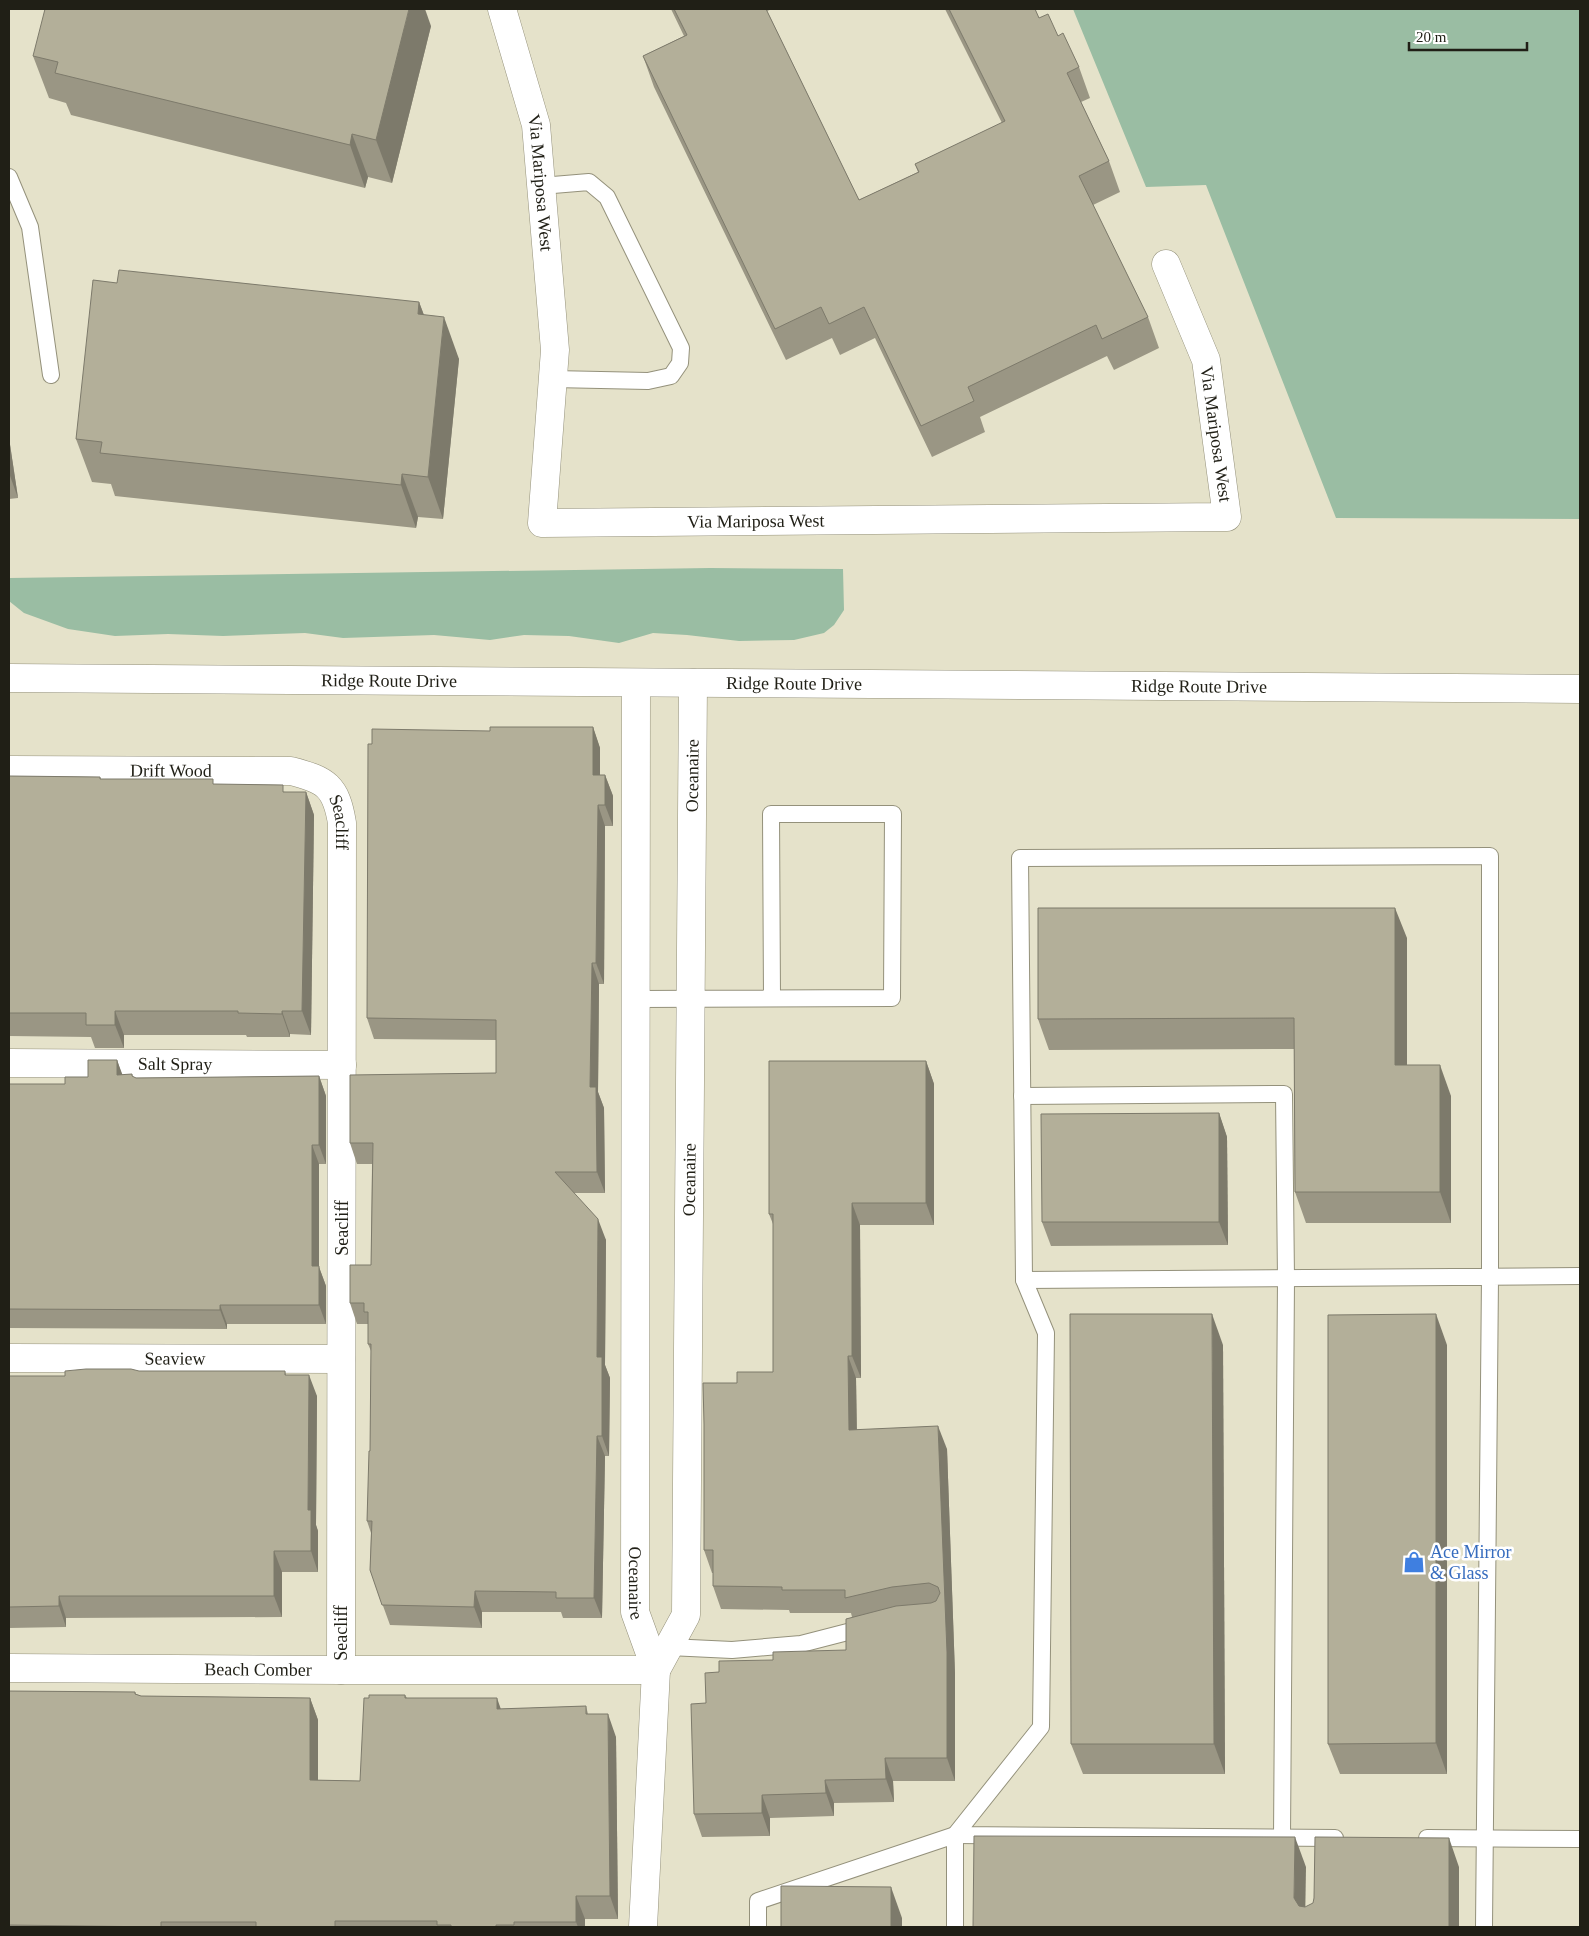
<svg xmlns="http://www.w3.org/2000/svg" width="1589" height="1936" font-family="'Times New Roman',serif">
	<rect width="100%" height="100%" fill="#e5e2ca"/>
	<!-- green -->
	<g fill="#9abda3">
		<path d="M1073,9H1580V519L1336,518L1206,185L1146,187Z"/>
		<path d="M710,568L843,569L844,610L834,625L824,633L794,640L739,641L687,635L653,633L619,643L569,636L524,635L490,640L434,635L343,638L305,633L223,636L168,634L115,636L68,629L24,613L9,601V578Z"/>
	</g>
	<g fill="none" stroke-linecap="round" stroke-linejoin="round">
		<!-- service casing -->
		<g stroke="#94917b" stroke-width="18">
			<g id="service">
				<path d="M9,177L30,227L51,375"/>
				<path d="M541,186L589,182L607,197L681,348L680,363L671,376L648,381L553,379"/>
				<path d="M636,999L892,998L893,814H771L772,998"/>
				<path d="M1022,1096L1284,1094L1286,1279L1282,1837"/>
				<path d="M1024,1280L1046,1333L1041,1727L955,1835L1335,1838"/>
				<path d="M669,1647L732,1650L801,1644L867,1627"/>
				<path d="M1427,1838L1580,1839"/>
				<path d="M758,1927V1901L955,1835V1927"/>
				<path d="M1484,1927L1490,1277V856L1020,858L1024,1280L1580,1276"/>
			</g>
		</g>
		<!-- minor casing -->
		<g stroke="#94917b" stroke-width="29">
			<g id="minor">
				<path id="s1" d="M502,9L536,125L555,350L542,523L1227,517L1206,360L1166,264"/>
				<path id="s2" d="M636,683L635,1612L656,1670L643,1927"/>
				<path id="s3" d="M9,770L291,771C326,780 336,786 342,823L341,1670"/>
				<path id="s4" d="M9,1063L342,1065"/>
				<path id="s5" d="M9,1358L341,1359"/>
				<path id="s6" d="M9,1668L341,1670H656"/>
				<path id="s7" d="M656,1670L686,1615L693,683"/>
			</g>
		</g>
		<!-- secondary casing -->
		<g stroke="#94917b" stroke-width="29">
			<g id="secondary">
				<path id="s8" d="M9,678L1580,689"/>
			</g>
		</g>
		<!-- service -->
		<use href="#service" stroke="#fff" stroke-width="16"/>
		<!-- minor -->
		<use href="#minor" stroke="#fff" stroke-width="28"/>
		<!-- secondary -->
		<use href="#secondary" stroke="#fff" stroke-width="28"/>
	</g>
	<!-- wall -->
	<g fill="#9a9684">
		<path d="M671,9H772L767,11L859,200L918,172L915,164L1002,123L945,9H1035L1039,18L1058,36L1079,67L1090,98L1081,102L1109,161L1120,192L1093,205L1148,317L1159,348L1114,370L1107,356L980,417L985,432L932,457L875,338L840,355L832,338L786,360L654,87L643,56L684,36Z"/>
		<path d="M431,26L392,183L368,177L365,188L71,115L66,103L49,98L33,56Z"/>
		<path d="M117,283L419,302L424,315L459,359L443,519L418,517L416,528L115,496L111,484L92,482L76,439Z"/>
		<path d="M9,438L18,498L9,499Z"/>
		<path d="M593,727L600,748V775H605L613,796V826H605L604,984H599L598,1092L604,1108L605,1193H574L606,1240L605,1365L610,1378L609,1456H605L602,1618H563L561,1612H482V1628L390,1625L370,1570L371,1533L367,1521L370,1451L371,1351L368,1344V1324H357L350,1303L371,1265L372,1164H357L350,1143L496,1073V1040L374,1039L367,1018L372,744L490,731Z"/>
		<path d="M9,776L100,777L101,779L214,784L286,792H306L314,815L311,1035L290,1034V1037H247L246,1035H124V1048H95L91,1037L9,1036Z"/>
		<path d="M1407,938V1065L1451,1096V1223H1306L1295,1192L1294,1049L1049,1050L1038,1019Z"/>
		<path d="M117,1060L122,1075L132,1074L133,1077L136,1078L319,1076L326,1096V1164H319V1267L326,1286V1324H227V1329L9,1328V1084H65L88,1077Z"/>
		<path d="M926,1061L934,1084V1225H860L861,1378H856L857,1430L947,1449L955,1674V1781H893L894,1802L834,1803V1816L770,1818V1836L702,1837L694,1814L706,1703L719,1672L773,1660L846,1650L852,1617L851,1613H790L789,1610L721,1609L713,1586V1573H712L704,1550L737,1383L773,1372V1224L769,1214Z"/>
		<path d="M1219,1113L1227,1137L1228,1245L1051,1246L1042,1222Z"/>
		<path d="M1223,1345L1225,1774H1083L1071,1744Z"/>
		<path d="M1447,1345V1774H1340L1328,1744Z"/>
		<path d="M139,1371H285L286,1375L317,1396L316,1525L318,1531V1572H282V1617L66,1618V1627L9,1628V1376H65Z"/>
		<path d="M9,1691L135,1692L136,1694L141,1696L310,1698L318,1720V1780L360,1781L405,1695L407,1698L501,1709L586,1706L588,1714L616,1737L618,1919H585V1927H9Z"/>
	</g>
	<!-- shaded-wall -->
	<g fill="#7d7a6b">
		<path d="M409,9H425L431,26L392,183L376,140Z"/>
		<path d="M352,134L368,177L365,188L350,145Z"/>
		<path d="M419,302L435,345L418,314Z"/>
		<path d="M444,317L459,359L443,519L428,477Z"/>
		<path d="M9,438L18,498L9,473Z"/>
		<path d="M402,474L418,517L416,528L401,485Z"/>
		<path d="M593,727L600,748V796L593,775Z"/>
		<path d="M605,775L613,796V826L605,805Z"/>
		<path d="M306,792L314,815L311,1035L302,1011Z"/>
		<path d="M598,805L605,826L604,984L596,963Z"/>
		<path d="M1395,908L1407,938V1096L1395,1065Z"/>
		<path d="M592,963L599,984L598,1092L604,1108L605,1193L597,1172L590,1087Z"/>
		<path d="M115,1011L124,1035V1048L115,1025Z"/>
		<path d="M282,1011L290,1034V1037L282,1014Z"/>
		<path d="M117,1060L124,1079L117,1075Z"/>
		<path d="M926,1061L934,1084V1225L926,1203Z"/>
		<path d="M1440,1065L1451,1096V1223L1440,1192Z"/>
		<path d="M319,1076L326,1096V1164L319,1145Z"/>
		<path d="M1219,1113L1227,1137L1228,1245L1219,1222Z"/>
		<path d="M312,1145L319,1164V1267L326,1286V1324L319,1305L312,1266Z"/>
		<path d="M852,1203L860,1225L861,1378L852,1356Z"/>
		<path d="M598,1219L606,1240L605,1365L610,1378L609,1456L602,1436L597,1357Z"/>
		<path d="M220,1305L227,1324V1329L220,1310Z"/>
		<path d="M1212,1314L1223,1345L1225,1774L1214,1744Z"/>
		<path d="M1436,1314L1447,1345V1774L1436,1743Z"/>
		<path d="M848,1356L856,1378L857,1453L849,1430Z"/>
		<path d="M309,1375L317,1396L316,1525L318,1531V1572L311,1551L308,1510Z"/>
		<path d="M938,1426L947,1449L955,1674V1781L947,1758Z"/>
		<path d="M597,1436L605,1456L602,1618L594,1598Z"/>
		<path d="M274,1551L282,1572V1617L274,1596Z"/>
		<path d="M475,1591L482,1612V1628L474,1607Z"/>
		<path d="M59,1596L66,1618V1627L59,1606Z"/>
		<path d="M310,1698L318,1720V1802L310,1780Z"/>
		<path d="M497,1698L505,1721L497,1709Z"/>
		<path d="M608,1714L616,1737L618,1919L610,1896Z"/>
		<path d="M885,1758L893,1781L894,1802L886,1779Z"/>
		<path d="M825,1780L834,1803V1816L826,1793Z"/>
		<path d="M762,1795L770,1818V1836L762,1813Z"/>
		<path d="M1295,1837L1306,1867L1305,1927L1294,1898Z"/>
		<path d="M1449,1838L1459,1867V1927H1449Z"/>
		<path d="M891,1887L902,1918V1927H891Z"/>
		<path d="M576,1896L585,1919V1927H578L576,1922Z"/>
	</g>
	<!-- building -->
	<g fill="#b3af99" stroke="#7d7a6b">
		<path d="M45,9H409L376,140L352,134L350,145L55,73L58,62L33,56Z"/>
		<path d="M674,9H766L859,200L919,172L915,164L1005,121L949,9H1035L1039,18L1048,14L1058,36L1063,33L1079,67L1067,73L1109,161L1079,176L1148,317L1102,339L1096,325L968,387L974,401L921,426L864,307L829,324L821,307L775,329L643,56L687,35Z"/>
		<path d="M119,270L419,302L418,314L444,317L428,477L402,474L401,485L100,453L102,442L76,439L93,280L117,283Z"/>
		<path d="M490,727H593V775H605V805H598L596,963H592L590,1087H596L597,1172H555L598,1219L597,1357H602V1436H597L594,1598H556V1592L475,1591L474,1607L382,1605L370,1570L372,1521H367L369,1451H370L371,1344H368V1312H364V1303H350V1265H371L373,1143H350V1075L496,1073V1020L367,1018L368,744H372V729L490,731Z"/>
		<path d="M9,776L100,777V779H213V784L283,785V792H306L302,1011H282V1014L238,1013V1011H115V1025H86V1013H9Z"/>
		<path d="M1038,908H1395V1065H1440V1192H1295L1294,1018L1038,1019Z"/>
		<path d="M88,1060H117V1075L132,1074V1076L136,1078L319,1076V1145H312V1266H319V1305H220V1310L9,1309V1084H65V1077H88Z"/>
		<path d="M769,1061H926V1203H852V1356H848L849,1430L938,1426L947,1652V1758H885L886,1779L825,1780L826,1793L762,1795V1813L694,1814L691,1704L706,1703L705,1673L719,1672V1661L773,1660V1652L846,1650V1619L896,1606L931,1603L936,1601L940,1593L938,1587L929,1583L892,1587L845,1598V1590H782V1587L713,1586V1550H704V1424L703,1383H737V1372H773V1214H769Z"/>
		<path d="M1219,1113V1222H1042L1041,1114Z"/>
		<path d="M1070,1314H1212L1214,1744H1071Z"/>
		<path d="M1436,1314V1743L1328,1744V1315Z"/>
		<path d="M86,1369H131L139,1371H285V1375H309L308,1510H311V1551H274V1596H59V1606L9,1607V1376H65V1371Z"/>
		<path d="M9,1691L135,1692V1694L141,1696L310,1698V1780L360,1781L364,1698H369V1695H405V1698H497V1709L586,1706V1714H608L610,1896H576V1922H514V1925H496V1927H451V1925H437V1921H335V1927H256V1922H161V1927L9,1925Z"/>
		<path d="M974,1836L1295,1837L1294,1898L1299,1906L1305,1907L1313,1903L1314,1898L1315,1837L1449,1838V1927H973Z"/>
		<path d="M781,1886L891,1887V1927H781Z"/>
	</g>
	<!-- icons -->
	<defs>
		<g id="shop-bare" transform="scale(1.725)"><path d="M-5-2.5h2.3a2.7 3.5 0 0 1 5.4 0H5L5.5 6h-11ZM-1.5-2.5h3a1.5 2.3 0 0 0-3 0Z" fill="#3f7fe0" stroke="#fff" stroke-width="2.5" paint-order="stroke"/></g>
	</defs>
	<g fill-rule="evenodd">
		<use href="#shop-bare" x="1414" y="1562"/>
	</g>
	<g text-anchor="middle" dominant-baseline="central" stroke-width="5" stroke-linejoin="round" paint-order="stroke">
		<!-- street labels -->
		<g font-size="18" fill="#201f16" stroke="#fff">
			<text stroke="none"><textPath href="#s1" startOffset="179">Via Mariposa West</textPath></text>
			<text transform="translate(1216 434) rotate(82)">Via Mariposa West</text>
			<text stroke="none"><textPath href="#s1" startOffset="734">Via Mariposa West</textPath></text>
			<text stroke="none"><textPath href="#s8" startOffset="380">Ridge Route Drive</textPath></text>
			<text stroke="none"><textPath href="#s8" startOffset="785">Ridge Route Drive</textPath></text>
			<text stroke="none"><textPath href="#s8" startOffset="1190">Ridge Route Drive</textPath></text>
			<text stroke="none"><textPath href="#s3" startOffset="162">Drift Wood</textPath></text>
			<text stroke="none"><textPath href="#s7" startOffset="902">Oceanaire</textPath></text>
			<text stroke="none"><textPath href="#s3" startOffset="361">Seacliff</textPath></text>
			<text stroke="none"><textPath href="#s4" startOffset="166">Salt Spray</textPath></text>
			<text stroke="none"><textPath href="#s7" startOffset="498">Oceanaire</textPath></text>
			<text transform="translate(342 1228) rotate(-90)">Seacliff</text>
			<text stroke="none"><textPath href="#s5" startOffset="166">Seaview</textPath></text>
			<text stroke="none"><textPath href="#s2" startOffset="900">Oceanaire</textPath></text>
			<text transform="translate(341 1633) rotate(-90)">Seacliff</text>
			<text stroke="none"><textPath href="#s6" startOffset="249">Beach Comber</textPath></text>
		</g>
		<!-- shop labels -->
		<g font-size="18" fill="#366cbe" stroke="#fff" text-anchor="start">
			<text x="1430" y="1552">Ace Mirror<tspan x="1430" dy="21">&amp; Glass</tspan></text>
		</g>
	</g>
	<!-- border -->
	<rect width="1589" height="1936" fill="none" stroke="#201f16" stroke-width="20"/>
	<!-- scale -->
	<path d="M1409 42v8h118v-8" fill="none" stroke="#201f16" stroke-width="2.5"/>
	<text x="1416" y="42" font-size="15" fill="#201f16" stroke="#ffffff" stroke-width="4" paint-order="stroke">20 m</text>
</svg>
